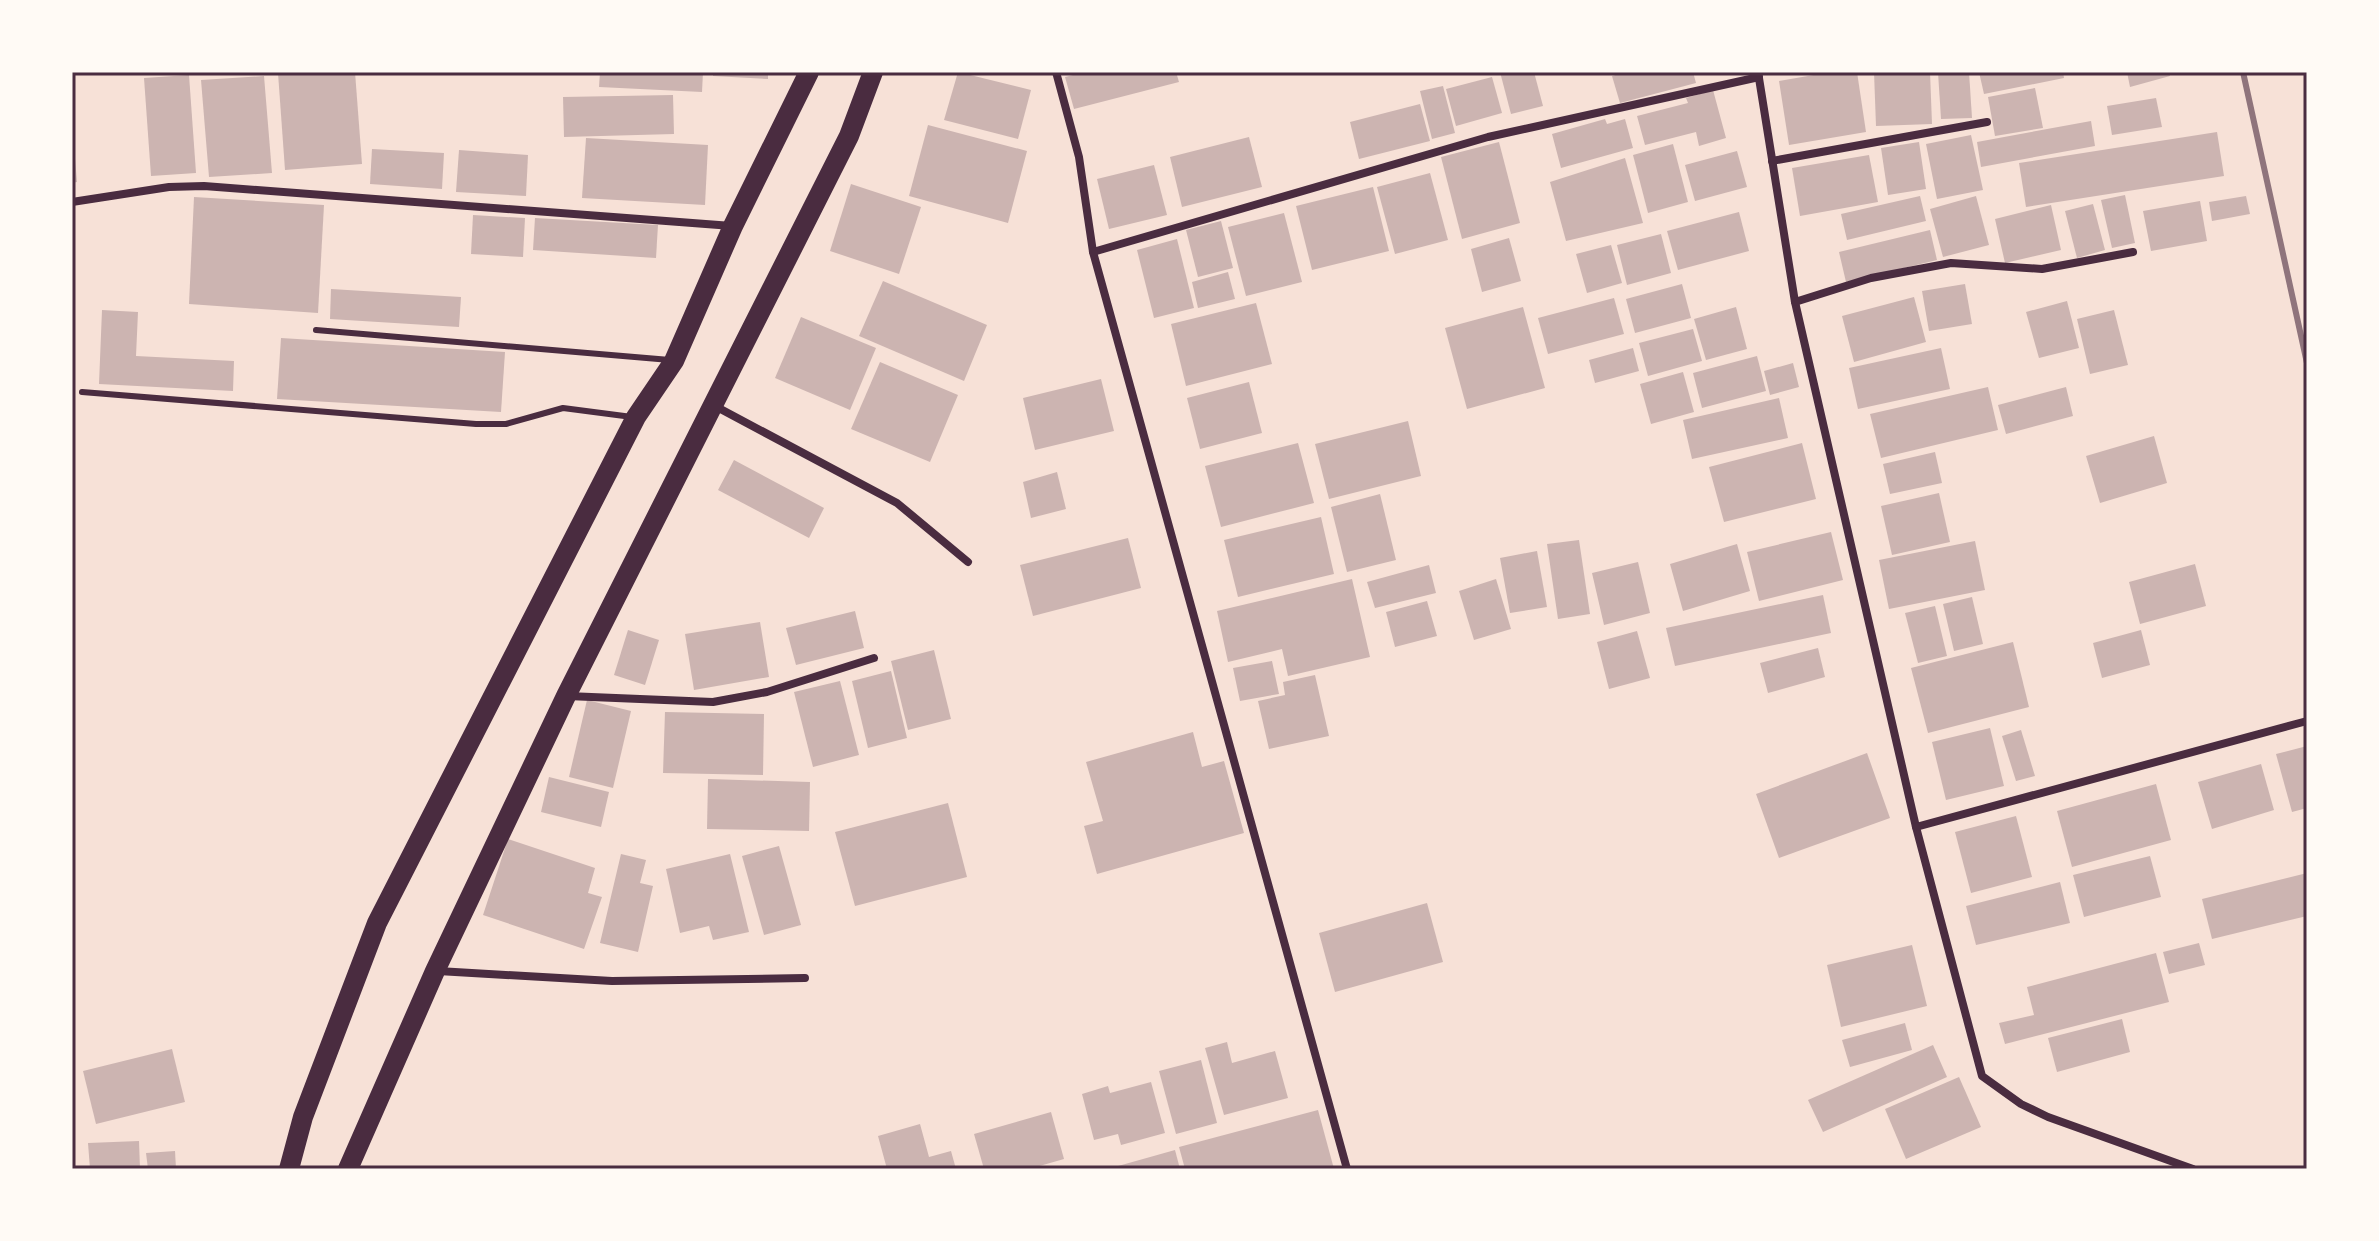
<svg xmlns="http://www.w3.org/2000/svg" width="2379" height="1241" font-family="Bitter,serif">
	<rect width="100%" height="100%" fill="#f7e1d7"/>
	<!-- building -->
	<g fill="#ccb4b1">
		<path d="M355,72L362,164L285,170L278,73Z"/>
		<path d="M600,72H703L702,92L599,87Z"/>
		<path d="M713,72H768V79L713,76Z"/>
		<path d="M958,72L1031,90L1018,139L944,120Z"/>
		<path d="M1085,72H1176L1179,82L1074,109L1065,77Z"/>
		<path d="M1500,72H1534L1543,106L1511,114Z"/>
		<path d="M1626,72H1693L1696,83L1620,103L1612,76Z"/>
		<path d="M1831,72H1857L1866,132L1789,145L1779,81Z"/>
		<path d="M1874,72H1930L1932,124L1876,126Z"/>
		<path d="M1938,72H1969L1972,118L1941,119Z"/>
		<path d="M1979,72H2063L2064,78L1984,94Z"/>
		<path d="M2127,72H2169L2170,76L2130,87Z"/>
		<path d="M189,75L196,173L151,176L144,78Z"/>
		<path d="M264,76L272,173L209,177L201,80Z"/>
		<path d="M1492,77L1502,113L1456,126L1446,89Z"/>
		<path d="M1443,86L1455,133L1432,139L1420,91Z"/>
		<path d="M2035,88L2043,128L1995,136L1988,97Z"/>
		<path d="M1713,90L1726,138L1699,146L1696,132L1645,145L1637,116L1688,103L1686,98Z"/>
		<path d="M673,95L674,134L564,137L563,97Z"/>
		<path d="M2156,98L2162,127L2112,135L2107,106Z"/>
		<path d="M1420,104L1430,141L1359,159L1350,122Z"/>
		<path d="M1605,119L1607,124L1625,119L1633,148L1561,168L1552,134Z"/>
		<path d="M2091,121L2095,146L1981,167L1977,142Z"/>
		<path d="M928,125L1027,151L1008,223L909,196Z"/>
		<path d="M2217,132L2224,176L2026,207L2019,163Z"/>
		<path d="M1971,135L1983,190L1937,199L1926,144Z"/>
		<path d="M1249,137L1262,187L1182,207L1170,157Z"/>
		<path d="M586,138L708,145L705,205L582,198Z"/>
		<path d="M1499,142L1520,223L1462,239L1441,157Z"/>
		<path d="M1919,142L1926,189L1888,195L1881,148Z"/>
		<path d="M1673,144L1688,202L1648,213L1633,155Z"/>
		<path d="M72,147H74L77,182L72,183Z"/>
		<path d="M372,149L444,153L442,189L370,184Z"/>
		<path d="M459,150L528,155L526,196L456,192Z"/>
		<path d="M1737,151L1747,187L1695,201L1685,165Z"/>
		<path d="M1869,155L1878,202L1800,216L1792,168Z"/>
		<path d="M1625,158L1643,223L1566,241L1550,182Z"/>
		<path d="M1154,165L1167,215L1109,229L1097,179Z"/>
		<path d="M1430,173L1448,240L1395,254L1377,187Z"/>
		<path d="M851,184L921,207L899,274L830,251Z"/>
		<path d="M1373,187L1389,251L1312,270L1296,206Z"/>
		<path d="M2125,195L2135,243L2112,248L2101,200Z"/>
		<path d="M1920,196L1926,221L1847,240L1841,214Z"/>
		<path d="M1976,196L1989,245L1943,257L1930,209Z"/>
		<path d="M2246,196L2250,214L2212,221L2209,202Z"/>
		<path d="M194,197L324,205L318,313L189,304Z"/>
		<path d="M2200,201L2207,241L2151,251L2143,211Z"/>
		<path d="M2093,204L2105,250L2077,258L2065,211Z"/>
		<path d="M2051,205L2061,250L2005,263L1995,219Z"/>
		<path d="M1739,212L1749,251L1678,270L1667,231Z"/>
		<path d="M1284,213L1302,282L1246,296L1228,227Z"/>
		<path d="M473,215L525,218L523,257L471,254Z"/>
		<path d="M535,218L658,225L656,258L533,250Z"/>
		<path d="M1221,221L1233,268L1198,277L1186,230Z"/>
		<path d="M1930,230L1937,260L1846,282L1839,252Z"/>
		<path d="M1661,234L1671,273L1627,285L1617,245Z"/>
		<path d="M1509,238L1521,281L1482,292L1471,249Z"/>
		<path d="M1177,239L1194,308L1154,318L1137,250Z"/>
		<path d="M1611,245L1622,283L1587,293L1576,254Z"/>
		<path d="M1228,272L1235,299L1198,308L1192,282Z"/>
		<path d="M883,281L987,325L964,381L859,336Z"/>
		<path d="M1682,284L1691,318L1635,333L1626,299Z"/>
		<path d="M1965,284L1972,324L1929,331L1922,291Z"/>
		<path d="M331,289L461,297L459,327L330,319Z"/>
		<path d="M1914,297L1926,342L1854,362L1842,316Z"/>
		<path d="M1614,298L1624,334L1548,354L1538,318Z"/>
		<path d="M2067,301L2079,348L2039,358L2026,312Z"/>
		<path d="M1256,303L1272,364L1186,386L1171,324Z"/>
		<path d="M1523,307L1545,388L1467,409L1445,328Z"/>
		<path d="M1736,307L1747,349L1706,360L1694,319Z"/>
		<path d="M102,310L138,312L136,356L234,361L233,391L99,384Z"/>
		<path d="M2114,310L2128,365L2090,374L2077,319Z"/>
		<path d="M801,317L876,348L850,410L775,378Z"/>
		<path d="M1693,329L1702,361L1648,376L1639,343Z"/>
		<path d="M281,338L505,352L501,412L277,399Z"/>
		<path d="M1633,348L1639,371L1595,383L1589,360Z"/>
		<path d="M1941,348L1950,389L1858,409L1849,368Z"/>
		<path d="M1757,356L1766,391L1702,408L1693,373Z"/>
		<path d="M880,362L958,395L930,462L851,429Z"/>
		<path d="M1793,363L1799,387L1770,395L1764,371Z"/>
		<path d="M1683,372L1694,412L1651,424L1640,384Z"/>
		<path d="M1101,379L1114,431L1035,450L1023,398Z"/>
		<path d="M1249,382L1262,433L1200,449L1187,398Z"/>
		<path d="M1988,387L1998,430L1881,458L1870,414Z"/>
		<path d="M2066,387L2073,416L2006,434L1998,405Z"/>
		<path d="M1779,398L1788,438L1692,459L1683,420Z"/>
		<path d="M1408,421L1421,476L1329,499L1315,444Z"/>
		<path d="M2154,436L2167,483L2100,503L2086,456Z"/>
		<path d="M1298,443L1314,503L1221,527L1205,466Z"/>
		<path d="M1802,443L1816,499L1724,522L1709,467Z"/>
		<path d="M1935,452L1942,483L1890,494L1883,464Z"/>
		<path d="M734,460L824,508L809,538L718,490Z"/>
		<path d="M1057,472L1066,509L1031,518L1023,482Z"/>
		<path d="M1939,493L1950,542L1892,555L1881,506Z"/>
		<path d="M1380,494L1396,560L1347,572L1331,507Z"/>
		<path d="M1321,517L1334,574L1238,597L1224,540Z"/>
		<path d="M1831,532L1843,580L1759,601L1747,552Z"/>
		<path d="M1128,538L1141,588L1033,616L1020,565Z"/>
		<path d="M1579,540L1590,614L1558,619L1547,544Z"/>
		<path d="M1975,541L1985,590L1889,609L1879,560Z"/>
		<path d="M1737,544L1750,591L1683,611L1670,564Z"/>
		<path d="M1537,551L1547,607L1510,613L1500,558Z"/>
		<path d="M1638,562L1650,613L1604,625L1592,573Z"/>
		<path d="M2195,564L2206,606L2140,624L2129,582Z"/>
		<path d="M1429,565L1436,593L1375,608L1367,582Z"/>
		<path d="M1352,579L1370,657L1288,676L1282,649L1228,662L1217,611Z"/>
		<path d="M1496,579L1511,629L1474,640L1459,591Z"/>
		<path d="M1823,595L1831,633L1675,666L1666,628Z"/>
		<path d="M1972,597L1983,644L1954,651L1943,604Z"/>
		<path d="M1427,601L1437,636L1395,647L1386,612Z"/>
		<path d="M1935,606L1947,656L1918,663L1905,613Z"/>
		<path d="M855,611L864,648L796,665L786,628Z"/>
		<path d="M760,622L769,677L694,690L685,634Z"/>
		<path d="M628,630L659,640L645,685L614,675Z"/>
		<path d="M2141,630L2150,665L2102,678L2093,643Z"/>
		<path d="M1637,631L1650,678L1609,689L1597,642Z"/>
		<path d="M2013,642L2029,707L1928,733L1911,668Z"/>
		<path d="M1818,648L1825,677L1768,693L1760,663Z"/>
		<path d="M934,650L951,719L908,730L891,661Z"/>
		<path d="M1272,661L1279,694L1240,701L1233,668Z"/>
		<path d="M891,671L907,738L868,748L852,681Z"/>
		<path d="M1315,675L1329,736L1269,749L1258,701L1285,695L1283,682Z"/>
		<path d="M840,681L859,755L813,767L794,692Z"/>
		<path d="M587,700L631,711L613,788L569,777Z"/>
		<path d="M665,712L764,714L763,775L663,773Z"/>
		<path d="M1990,728L2004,786L1946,800L1932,742Z"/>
		<path d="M2021,730L2035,776L2016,781L2002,736Z"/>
		<path d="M1193,732L1202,767L1224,761L1244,833L1097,874L1084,826L1103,821L1086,762Z"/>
		<path d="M2307,746V808L2292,812L2276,754Z"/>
		<path d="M1867,753L1890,818L1779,858L1756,794Z"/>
		<path d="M2261,764L2274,810L2212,829L2198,782Z"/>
		<path d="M549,777L609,792L601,827L541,812Z"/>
		<path d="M708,779L810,782L809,831L707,829Z"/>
		<path d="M2156,784L2171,840L2072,867L2057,811Z"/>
		<path d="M948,803L967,877L855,906L835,832Z"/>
		<path d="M2016,816L2032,877L1971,893L1955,832Z"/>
		<path d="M508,839L595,868L588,893L602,897L584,949L483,915Z"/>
		<path d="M779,846L801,925L764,935L742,856Z"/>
		<path d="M621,854L646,860L640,883L653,886L638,952L600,943Z"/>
		<path d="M730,854L749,932L713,940L709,926L680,933L666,869Z"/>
		<path d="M2150,856L2161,897L2084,917L2073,875Z"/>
		<path d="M2307,873V916L2212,939L2202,899Z"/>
		<path d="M2060,882L2070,923L1976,945L1966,906Z"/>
		<path d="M1427,903L1443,962L1335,992L1319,933Z"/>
		<path d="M2199,943L2205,965L2169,974L2163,952Z"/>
		<path d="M1912,945L1927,1006L1841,1027L1827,965Z"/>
		<path d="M2156,953L2169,1002L2005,1044L1999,1023L2034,1015L2027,987Z"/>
		<path d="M2122,1019L2130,1052L2057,1072L2048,1038Z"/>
		<path d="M1905,1023L1912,1050L1850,1067L1842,1040Z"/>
		<path d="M1227,1042L1232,1063L1275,1051L1288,1098L1224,1115L1205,1048Z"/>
		<path d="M1933,1045L1947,1077L1823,1132L1808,1100Z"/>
		<path d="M172,1049L185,1102L96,1124L83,1071Z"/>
		<path d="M1201,1060L1217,1123L1176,1134L1159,1071Z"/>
		<path d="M1959,1077L1981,1127L1906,1159L1885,1109Z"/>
		<path d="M1151,1082L1165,1133L1121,1145L1118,1134L1094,1140L1082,1094L1108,1086L1110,1093Z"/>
		<path d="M1318,1110L1334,1169H1185L1179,1147Z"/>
		<path d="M1051,1112L1064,1159L1029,1169H984L974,1134Z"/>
		<path d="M920,1124L929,1157L951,1151L956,1169H887L878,1136Z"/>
		<path d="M139,1141L140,1169H90L88,1143Z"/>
		<path d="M1175,1150L1180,1169H1111V1168Z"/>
		<path d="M175,1151L176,1169H148L146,1153Z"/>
	</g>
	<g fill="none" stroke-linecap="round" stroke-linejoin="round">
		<!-- service -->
		<g stroke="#4a2c40" stroke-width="6">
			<path d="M316,330L670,360"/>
			<path d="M82,392L476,424H506L563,408L632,417"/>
		</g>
		<!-- minor -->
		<g stroke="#4a2c40" stroke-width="8">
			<path d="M1056,72L1079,157L1093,252L1347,1169"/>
			<path d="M1758,72L1795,302L1916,827L1982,1076L2021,1104L2048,1117L2193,1169"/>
			<path d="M1772,161L1987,122"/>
			<path d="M72,202L169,187L204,186L732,226"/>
			<path d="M1093,252L1488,137L1759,77"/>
			<path d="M1795,302L1871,278L1951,263L2042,269L2133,252"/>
			<path d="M713,405L897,503L968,562"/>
			<path d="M567,696L713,702L767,692L874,658"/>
			<path d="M1916,827L2307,721"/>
			<path d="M438,971L612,981L805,978"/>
		</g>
		<!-- primary -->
		<g stroke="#4a2c40" stroke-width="20">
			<path d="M289,1169L303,1117L377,923L636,417L674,361L733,226L809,72"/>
			<path d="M348,1169L435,971L566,696L849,136L873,72"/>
		</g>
		<!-- rail -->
		<path stroke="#8f747c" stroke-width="6" d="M2243,72L2307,363"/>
	</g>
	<!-- border -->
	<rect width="2379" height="1241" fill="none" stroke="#fffaf5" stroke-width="148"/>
	<rect x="74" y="74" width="2231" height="1093" fill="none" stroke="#4a2c40" stroke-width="3"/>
</svg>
